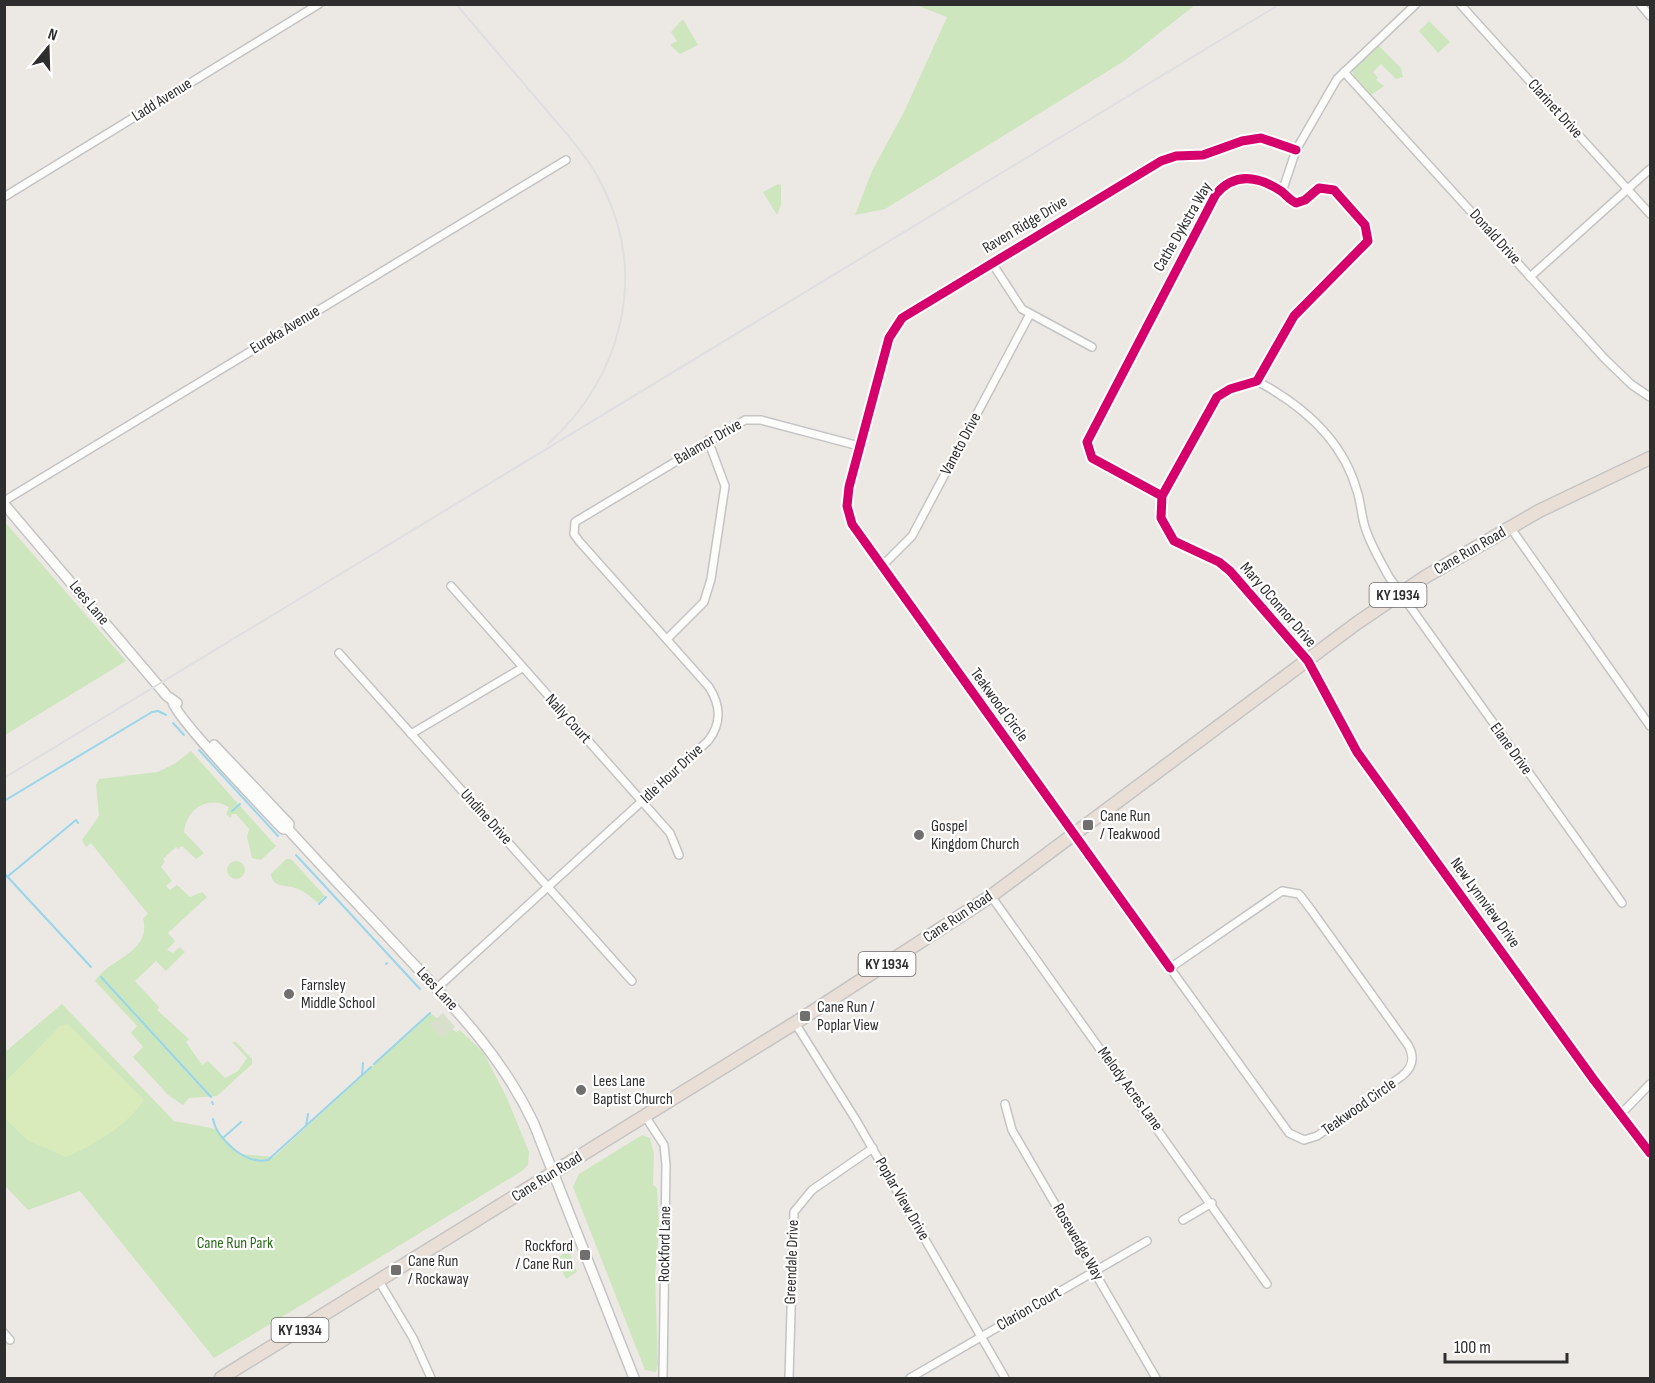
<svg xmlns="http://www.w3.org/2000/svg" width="1655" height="1383" font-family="'Sofia Sans Condensed',sans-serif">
	<rect width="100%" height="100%" fill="#ece8e4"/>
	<!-- green -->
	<g fill="#cee6be">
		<path d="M916,5H1195L1124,61L885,209L855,215L872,171L905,110L947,17Z"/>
		<path d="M683,19L698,45L680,54L670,45L677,41L671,32Z"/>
		<path d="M1429,21L1450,42L1438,53L1419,31Z"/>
		<path d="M1377,44L1401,68L1403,77L1396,79L1381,64L1373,72L1378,78L1376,80L1384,86L1371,95L1355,78L1352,70Z"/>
		<path d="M778,184L781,185V205L777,215L763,192Z"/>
		<path d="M4,521L126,661L5,735H4Z"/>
		<path d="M191,751L276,846L261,860L252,858L247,837L249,829L236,814H232L231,818L226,814L229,807C208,795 187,808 184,832L204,853L196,859L182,846L178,849L176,847L163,859L165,861L161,867L172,881L166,886L170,890L177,885L190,897L202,892L207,897L168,933L175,941L167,950L173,953L180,947L185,952L166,971L156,961L135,981L159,1007L157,1010L189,1039L186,1042L202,1065L208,1061L225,1078L238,1071L247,1058L232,1042H236L252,1059V1064L217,1096L189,1098L183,1105L168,1095L133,1057L143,1047L131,1033L137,1026L95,981C111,957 152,953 143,918L148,914L91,843L86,847L82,840L99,816L96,785L99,779L158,772L176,763Z"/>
		<path d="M286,859H291L325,896L318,903C312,898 306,892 298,889C288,884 272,889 271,874Z"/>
		<circle cx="236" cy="870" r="9"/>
		<path d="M62,1004L174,1121L216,1129L240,1154L274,1157L430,1013L456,1032L460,1030L483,1052L507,1098L529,1152L528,1165L522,1171L214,1358L80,1191L28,1210L5,1186V1052Z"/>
		<path d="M642,1135L650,1138L654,1154L653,1185L657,1188L659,1228L655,1276L658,1364L656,1372L645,1370L573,1187L579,1174Z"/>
		<path d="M563,1254H570L577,1272L566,1279L556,1259Z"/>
	</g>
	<!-- cemetery -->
	<path fill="#d8e0cc" d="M443,1013L455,1027L442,1039L429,1025Z"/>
	<!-- pitch -->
	<path fill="#d9eabb" d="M68,1024L144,1100C126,1127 95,1144 66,1157L27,1140L5,1118L4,1083L60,1026Z"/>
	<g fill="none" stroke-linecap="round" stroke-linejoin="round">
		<!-- stream -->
		<g stroke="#99d6ec" stroke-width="2">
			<path d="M173,723L184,735"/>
			<path d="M199,750L278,836"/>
			<path d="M4,801L152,712L158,711L166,715"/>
			<path d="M232,811L240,804"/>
			<path d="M296,855L420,989"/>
			<path d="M4,873L91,967"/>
			<path d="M7,877L76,820L78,823"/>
			<path d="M319,904L326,897"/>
			<path d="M386,964L387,963"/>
			<path d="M101,977L211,1097"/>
			<path d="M374,1064L430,1013"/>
			<path d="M362,1075L363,1063"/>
			<path d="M212,1102L213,1104"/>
			<path d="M213,1119C217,1140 246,1165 268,1160L371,1067"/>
			<path d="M306,1126L308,1114"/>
			<path d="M224,1137L241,1122"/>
		</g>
		<!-- street casing -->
		<g stroke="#c5c4c5" stroke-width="10">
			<g id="street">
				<path d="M1460,4L1650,214"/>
				<path d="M1640,4L1650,16"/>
				<path d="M1344,72L1605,359L1632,385L1650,397"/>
				<path d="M1282,192L1296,150L1337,79L1416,4"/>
				<path d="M4,197L319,4"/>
				<path d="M992,263L1022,309L1092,347"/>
				<path d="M1530,277L1650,169"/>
				<path d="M1257,381C1302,405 1343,440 1357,491C1361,502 1361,515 1365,527C1370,544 1380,560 1389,577L1622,903"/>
				<path d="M1162,496L1092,458L1087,442L1216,194C1235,172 1258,176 1281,191C1286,195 1290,200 1296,203L1305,200L1319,188L1334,190L1365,225L1368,241L1294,316L1257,381L1230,389L1217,397L1162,496L1161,518L1174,541L1219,562L1230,571L1308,661L1357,752L1594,1080L1650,1153"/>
				<path d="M4,501L566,160"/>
				<path d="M1510,527L1650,726"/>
				<path d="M882,566L912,536L1030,314"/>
				<path d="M451,586L670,833L679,855"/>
				<path d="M667,639L704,602L711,579L725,486L708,440"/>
				<path d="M339,653L632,981"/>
				<path d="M411,734L522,668"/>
				<path d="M1282,891L1299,894L1312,911L1408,1045C1415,1057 1413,1067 1402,1076L1317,1136L1304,1140L1289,1133L1170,968Z"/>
				<path d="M991,896L1267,1284"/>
				<path d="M1170,968L852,524L847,506L849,487L889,338L902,318L1161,161L1176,156L1203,155L1242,141L1261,138L1296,150"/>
				<path d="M437,988L708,741C722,723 721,706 709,687L579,541L574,534L575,522L745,420H761L859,446"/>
				<path d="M795,1023L856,1120L1005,1378"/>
				<path d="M1005,1104L1012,1130L1156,1378"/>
				<path d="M1620,1115L1650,1084"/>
				<path d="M645,1116L664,1145L666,1165L663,1378"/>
				<path d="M1183,1220L1212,1203"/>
				<path d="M379,1281L413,1338L431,1378"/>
				<path d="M4,1333L10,1340"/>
				<path d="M789,1378L794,1212L812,1190L873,1148"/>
				<path d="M910,1378L1147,1241"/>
			</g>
		</g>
		<!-- secondary casing -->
		<g stroke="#c5c4c5" stroke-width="12">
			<g id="secondary">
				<path d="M4,504L167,696L177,703"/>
				<path d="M173,702C175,717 266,811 283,829H288C327,872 367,914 407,957C456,1009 503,1058 534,1124L634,1378"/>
				<path d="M214,745L289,824L288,829"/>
			</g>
		</g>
		<!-- highway casing -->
		<g stroke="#c6c5c4" stroke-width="15">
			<path id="highway" d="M221,1378L795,1023L991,896L1357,623L1425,577L1539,511L1650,458"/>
		</g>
		<!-- street -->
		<use href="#street" stroke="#fcfcfb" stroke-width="7"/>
		<!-- secondary -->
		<use href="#secondary" stroke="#fcfcfb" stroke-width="9"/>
		<!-- highway -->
		<use href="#highway" stroke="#eadfd6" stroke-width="12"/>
		<!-- rail -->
		<g stroke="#dfdfe1" stroke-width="2">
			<path d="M456,4C485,38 513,71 542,105C564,131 589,157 604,189C648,280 620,378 548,444"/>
			<path d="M4,778L1280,4"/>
		</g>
		<!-- cycleway casing -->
		<g stroke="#fff" stroke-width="13">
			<g id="cycleway">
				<path d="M1162,496L1092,458L1087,442L1216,194C1235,172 1258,176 1281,191C1286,195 1290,200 1296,203L1305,200L1319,188L1334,190L1365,225L1368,241L1294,316L1257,381L1230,389L1217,397L1162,496L1161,518L1174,541L1219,562L1230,571L1308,661L1357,752L1594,1080L1650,1153"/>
				<path d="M1170,968L852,524L847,506L849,487L889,338L902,318L1161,161L1176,156L1203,155L1242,141L1261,138L1296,150"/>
			</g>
		</g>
		<!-- cycleway -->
		<use href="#cycleway" stroke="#d6006c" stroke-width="9"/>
	</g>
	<!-- markers -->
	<g fill="#706f6e" stroke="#fff" stroke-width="2">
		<rect x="1082" y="819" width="12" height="12" rx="3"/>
		<circle cx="919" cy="835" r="6"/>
		<circle cx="289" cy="994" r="6"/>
		<rect x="799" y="1010" width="12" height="12" rx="3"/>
		<circle cx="581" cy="1090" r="6"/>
		<rect x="579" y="1249" width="12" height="12" rx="3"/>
		<rect x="390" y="1264" width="12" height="12" rx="3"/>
	</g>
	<g text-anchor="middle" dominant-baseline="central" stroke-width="4.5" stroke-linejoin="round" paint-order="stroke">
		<!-- shield labels -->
		<g fill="#fff" stroke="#6d6d6d" stroke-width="1.5">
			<rect x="1369.5" y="583" width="57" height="24" rx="4.5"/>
			<rect x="858.5" y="952" width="57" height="24" rx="4.5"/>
			<rect x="271.5" y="1318" width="57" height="24" rx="4.5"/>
		</g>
		<g font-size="15" font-weight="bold" fill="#2e2e2e">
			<text x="1398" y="595">KY 1934</text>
			<text x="887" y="964">KY 1934</text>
			<text x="300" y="1330">KY 1934</text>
		</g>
		<!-- street labels -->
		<g font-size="16" fill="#2e2e2e" stroke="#fff">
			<text transform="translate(162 100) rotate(-32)">Ladd Avenue</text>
			<text transform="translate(1555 109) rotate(48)">Clarinet Drive</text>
			<text transform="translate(1025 225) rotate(-31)">Raven Ridge Drive</text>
			<text transform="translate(1183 227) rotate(-60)">Cathe Dykstra Way</text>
			<text transform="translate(1495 237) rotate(48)">Donald Drive</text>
			<text transform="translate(285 330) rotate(-31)">Eureka Avenue</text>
			<text transform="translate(708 442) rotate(-30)">Balamor Drive</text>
			<text transform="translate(961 444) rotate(-62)">Vaneto Drive</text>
			<text transform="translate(1470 551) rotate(-30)">Cane Run Road</text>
			<text transform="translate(89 603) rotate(50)">Lees Lane</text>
			<text transform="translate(1278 605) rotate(49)">Mary OConnor Drive</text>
			<text transform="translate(999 705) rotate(54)">Teakwood Circle</text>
			<text transform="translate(568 719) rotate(48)">Nally Court</text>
			<text transform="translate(1511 749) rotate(54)">Elane Drive</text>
			<text transform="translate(672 774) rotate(-43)">Idle Hour Drive</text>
			<text transform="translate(486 817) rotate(48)">Undine Drive</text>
			<text transform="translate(1485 903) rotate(54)">New Lynnview Drive</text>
			<text transform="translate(958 917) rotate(-34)">Cane Run Road</text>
			<text transform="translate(437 989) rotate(47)">Lees Lane</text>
			<text transform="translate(1130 1089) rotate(54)">Melody Acres Lane</text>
			<text transform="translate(1359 1107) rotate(-35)">Teakwood Circle</text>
			<text transform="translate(547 1177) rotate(-32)">Cane Run Road</text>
			<text transform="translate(902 1199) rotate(60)">Poplar View Drive</text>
			<text transform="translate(1078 1242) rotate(60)">Rosewedge Way</text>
			<text transform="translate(665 1244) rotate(-89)">Rockford Lane</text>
			<text transform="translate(792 1262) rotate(-88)">Greendale Drive</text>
			<text transform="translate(1029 1309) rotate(-30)">Clarion Court</text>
		</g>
		<!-- poi labels -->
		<g font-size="16" fill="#2e2e2e" stroke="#fff" text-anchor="start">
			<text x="1100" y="816">Cane Run<tspan x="1100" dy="18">/ Teakwood</tspan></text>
			<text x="931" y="826">Gospel<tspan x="931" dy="18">Kingdom Church</tspan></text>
			<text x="301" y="985">Farnsley<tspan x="301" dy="18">Middle School</tspan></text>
			<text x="817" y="1007">Cane Run /<tspan x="817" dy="18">Poplar View</tspan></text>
			<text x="593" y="1081">Lees Lane<tspan x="593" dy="18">Baptist Church</tspan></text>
			<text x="573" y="1246" text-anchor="end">Rockford<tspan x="573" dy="18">/ Cane Run</tspan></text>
			<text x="408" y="1261">Cane Run<tspan x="408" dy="18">/ Rockaway</tspan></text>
		</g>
		<!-- park labels -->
		<g font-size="16" fill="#2c6e1b" stroke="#fff">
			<text x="235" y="1243">Cane Run Park</text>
		</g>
	</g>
	<!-- border -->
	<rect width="1655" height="1383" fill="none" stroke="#2e2e2e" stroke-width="12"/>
	<!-- north arrow -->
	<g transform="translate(48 48) rotate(19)" stroke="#ffffff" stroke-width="4.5" paint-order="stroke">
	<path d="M0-4.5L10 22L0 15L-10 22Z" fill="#2e2e2e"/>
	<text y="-9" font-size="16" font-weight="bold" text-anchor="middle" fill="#2e2e2e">N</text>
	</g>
	<!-- scale -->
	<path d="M1445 1353v9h122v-9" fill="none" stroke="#2e2e2e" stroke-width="3"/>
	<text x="1454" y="1353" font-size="18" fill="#2e2e2e" stroke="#ffffff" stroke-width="4.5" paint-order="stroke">100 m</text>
</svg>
